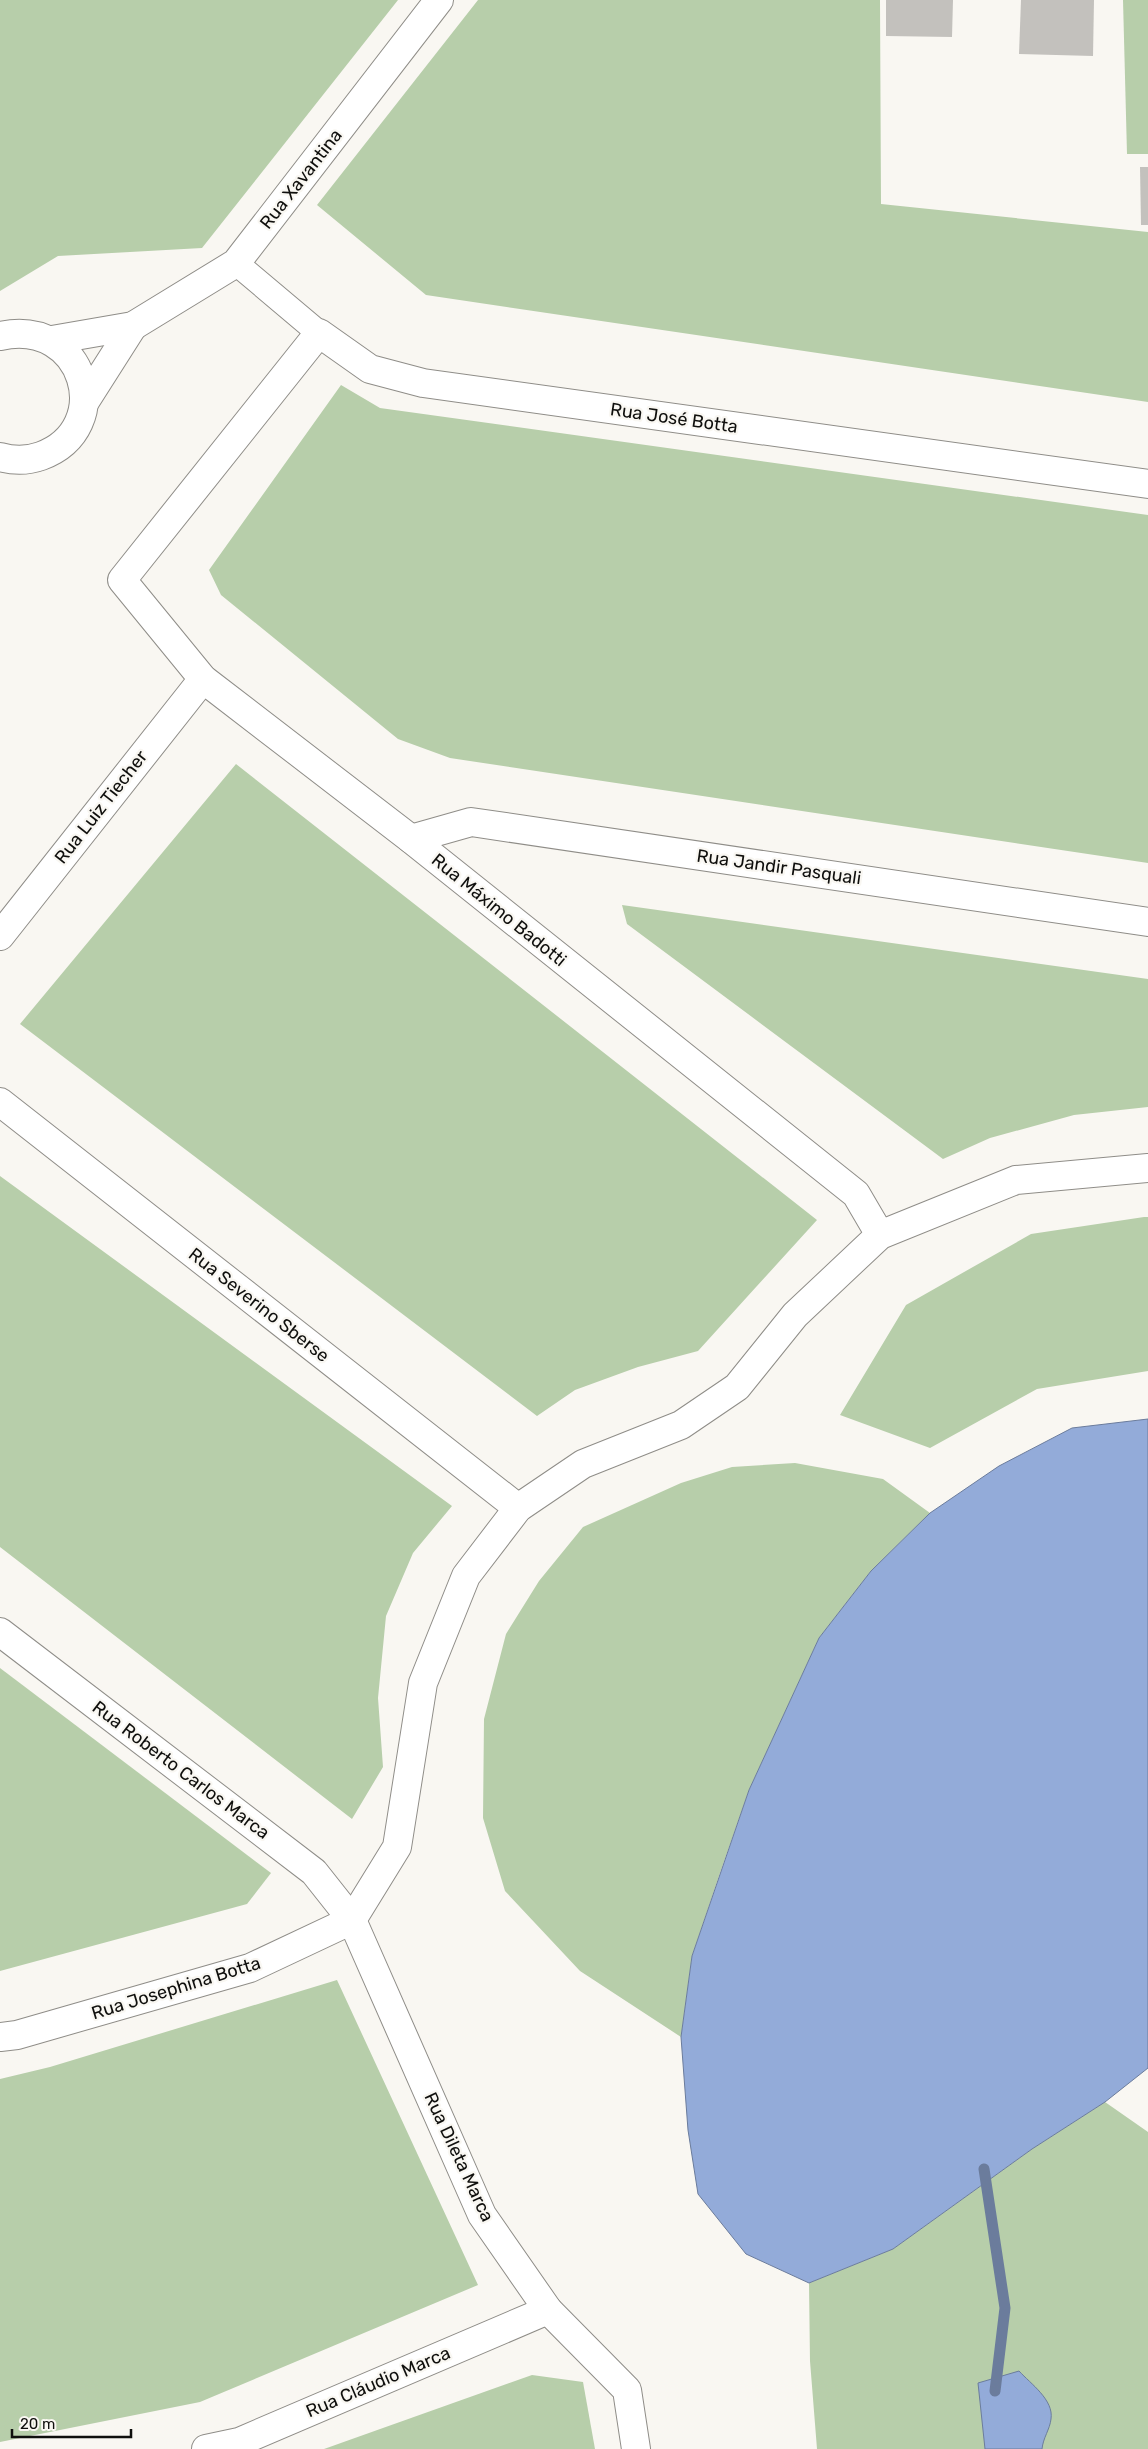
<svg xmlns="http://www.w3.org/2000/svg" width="1148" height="2449" font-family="Rubik,sans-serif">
	<rect width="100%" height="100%" fill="#f9f7f2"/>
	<!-- green -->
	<g fill="#b7ceaa">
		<path d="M0,0H398L202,248L58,256L0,291Z"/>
		<path d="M478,0H880L881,204L1148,232V402L426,295L317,205Z"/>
		<path d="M1123,0H1148V154H1127Z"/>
		<path d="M341,385L380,408L1148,515V863L450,758L398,739L221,595L209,570Z"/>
		<path d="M236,764L817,1220L698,1351L638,1367L575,1390L537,1416L20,1024Z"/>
		<path d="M622,905L1148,979V1107L1074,1115L990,1138L943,1159L627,924Z"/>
		<path d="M0,1176L452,1506L413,1553L386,1616L378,1698L383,1767L352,1819L0,1547Z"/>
		<path d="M1144,1217H1148V1371L1037,1389L930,1448L840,1415L906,1305L1031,1234Z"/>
		<path d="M795,1463L883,1479L930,1513L871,1571L819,1638L749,1790L721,1870L692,1956L681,2037L580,1971L505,1891L483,1818L484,1719L506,1634L539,1581L583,1527L681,1483L732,1467Z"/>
		<path d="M0,1668L271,1873L247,1904L0,1971Z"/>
		<path d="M337,1980L478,2285L200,2402L0,2442V2079L50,2067Z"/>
		<path d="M1105,2102L1148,2132V2449H817L810,2361L809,2283L893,2249L1032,2149Z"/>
		<path d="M532,2375L583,2382L595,2449H324Z"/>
	</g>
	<!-- water -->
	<g fill="#93abd9" stroke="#6b7c9c">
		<path d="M1148,1419V2068L1105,2102L1032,2149L893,2249L809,2283L746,2254L698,2194L688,2130L681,2037L692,1956L749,1790L819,1638L871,1571L930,1513L999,1466L1072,1428Z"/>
		<path d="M1019,2371C1031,2384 1054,2400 1051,2419C1050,2429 1043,2438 1042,2449H985L978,2383Z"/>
	</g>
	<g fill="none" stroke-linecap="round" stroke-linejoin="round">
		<!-- stream -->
		<path stroke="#6b7c9c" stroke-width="11" d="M984,2169L1005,2308L995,2391"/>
	</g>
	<!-- building -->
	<g fill="#c3c1bd">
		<path d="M886,0H953L952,37L886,36Z"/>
		<path d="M1021,0H1094L1093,56L1019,54Z"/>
		<path d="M1140,167H1148V225H1141Z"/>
	</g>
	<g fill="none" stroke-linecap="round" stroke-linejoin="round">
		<!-- lane casing -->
		<g stroke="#8f8d88" stroke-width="26">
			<path id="lane" d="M236,263L319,333"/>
		</g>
		<!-- street casing -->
		<g stroke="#8f8d88" stroke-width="30">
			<g id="street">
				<path d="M0,336C85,317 117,428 41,456C27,461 14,461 0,457"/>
				<path d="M52,340L133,326L236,263L439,0"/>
				<path d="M84,403L133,326"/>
				<path d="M411,839L471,822L1148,922"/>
				<path d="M0,936L203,679"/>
				<path d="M0,1102L518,1508"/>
				<path d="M880,1235L856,1194L411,839L203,679L122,580L319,333L370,369L423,383L1148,484"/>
				<path d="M0,1632L314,1872L352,1920L482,2215L548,2310L627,2390L636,2449"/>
				<path d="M0,2037L17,2035L250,1968L352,1920L397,1847L423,1683L466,1576L518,1508L583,1464L681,1425L737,1387L795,1315L880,1235L1016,1180L1148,1168"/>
				<path d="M206,2449L239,2442L548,2310"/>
			</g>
		</g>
		<!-- lane -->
		<use href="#lane" stroke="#fff" stroke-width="24"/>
		<!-- street -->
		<use href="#street" stroke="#fff" stroke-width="28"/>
	</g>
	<g text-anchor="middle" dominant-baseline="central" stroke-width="4.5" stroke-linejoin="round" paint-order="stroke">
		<!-- street labels -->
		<g font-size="18" fill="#0f0f0d" stroke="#f9f7f2">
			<text transform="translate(301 179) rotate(-52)">Rua Xavantina</text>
			<text transform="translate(674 418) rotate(8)">Rua José Botta</text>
			<text transform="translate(101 807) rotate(-52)">Rua Luiz Tiecher</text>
			<text transform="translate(779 867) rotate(8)">Rua Jandir Pasquali</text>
			<text transform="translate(499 910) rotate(39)">Rua Máximo Badotti</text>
			<text transform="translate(259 1305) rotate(38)">Rua Severino Sberse</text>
			<text transform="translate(181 1770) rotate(37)">Rua Roberto Carlos Marca</text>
			<text transform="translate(176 1988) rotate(-17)">Rua Josephina Botta</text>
			<text transform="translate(459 2157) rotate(65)">Rua Dileta Marca</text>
			<text transform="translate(378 2382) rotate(-23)">Rua Cláudio Marca</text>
		</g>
	</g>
	<!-- scale -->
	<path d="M12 2429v8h119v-8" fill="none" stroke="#0f0f0d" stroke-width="2.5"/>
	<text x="20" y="2429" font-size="15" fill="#0f0f0d" stroke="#f9f7f2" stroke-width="4" paint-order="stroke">20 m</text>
</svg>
